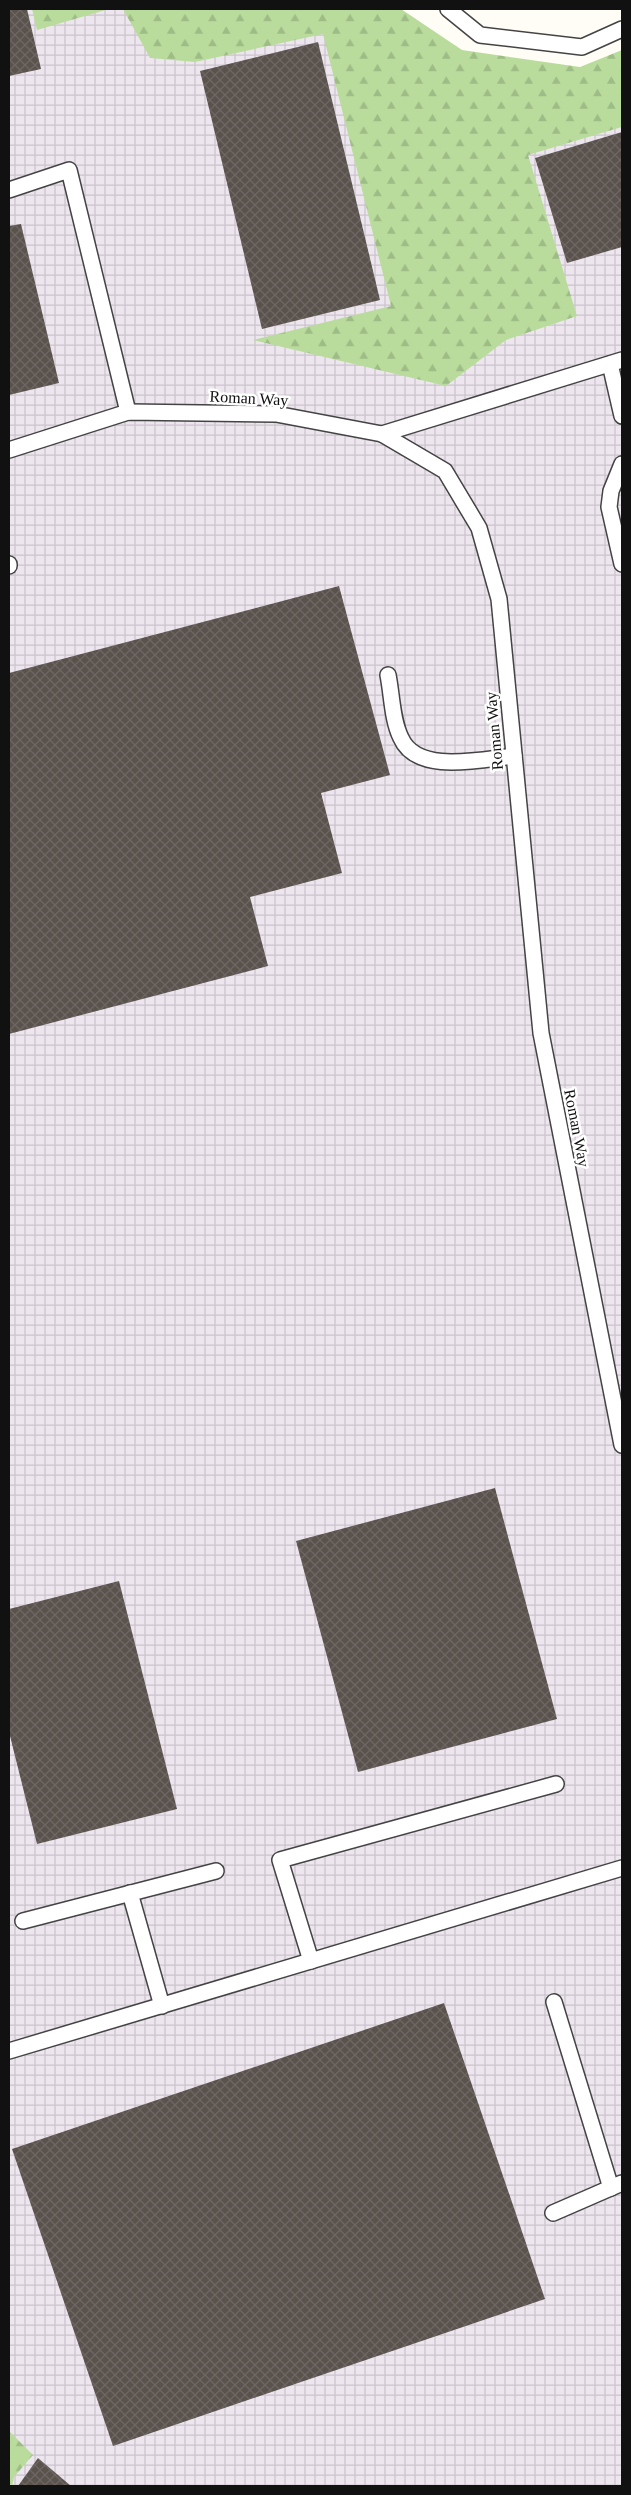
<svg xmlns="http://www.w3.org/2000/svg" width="631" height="2495" font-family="'Times New Roman',serif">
	<defs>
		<pattern id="industrial-grid" width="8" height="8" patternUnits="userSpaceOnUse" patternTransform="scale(1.25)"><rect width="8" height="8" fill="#eee6ef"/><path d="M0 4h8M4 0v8" fill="none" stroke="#cbc4cc"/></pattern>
		<pattern id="forest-firs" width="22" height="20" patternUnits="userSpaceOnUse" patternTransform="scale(1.25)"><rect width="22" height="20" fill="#b9dc9c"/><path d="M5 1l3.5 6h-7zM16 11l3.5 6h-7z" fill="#9ebc85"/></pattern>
		<pattern id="building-cross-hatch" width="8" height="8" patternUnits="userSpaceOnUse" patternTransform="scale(1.25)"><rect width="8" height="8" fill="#5a524d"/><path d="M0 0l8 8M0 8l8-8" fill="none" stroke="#6d6662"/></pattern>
	</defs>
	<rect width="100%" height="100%" fill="#fffdf5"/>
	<!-- industrial -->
	<path fill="url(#industrial-grid)" d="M9,9H379L413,123L622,76V2486H9Z"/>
	<!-- forest -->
	<g fill="url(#forest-firs)">
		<path d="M32,9H109L37,30Z"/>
		<path d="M123,9H401L462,50L580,67L622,50V127L528,155L577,316L506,340L446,386L253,340L391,306L323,34L195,62L150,58Z"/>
		<path d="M9,2431L33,2455L14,2477L12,2486H9Z"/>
	</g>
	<!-- building -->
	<g fill="url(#building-cross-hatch)">
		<path d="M9,9H27L41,69L9,76Z"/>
		<path d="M318,42L380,300L262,329L200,71Z"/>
		<path d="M622,132V247L567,263L535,158Z"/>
		<path d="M21,224L59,383L9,395V226Z"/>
		<path d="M339,586L390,775L321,793L342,873L250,897L268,966L9,1034V673Z"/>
		<path d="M495,1488L557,1719L358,1772L296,1541Z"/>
		<path d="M119,1581L177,1809L37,1844L9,1732V1609Z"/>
		<path d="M444,2003L545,2299L113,2446L12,2149Z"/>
		<path d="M38,2458L71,2486H18Z"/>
	</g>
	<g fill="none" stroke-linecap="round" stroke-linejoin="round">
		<!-- lane casing -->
		<g stroke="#444" stroke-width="18">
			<g id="lane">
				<path d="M448,9L480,35L582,47L622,29"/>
				<path d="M9,190L69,170L128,412"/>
				<path d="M610,364L622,416"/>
				<path d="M382,434L622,360"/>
				<path d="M9,450L128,412L276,414L382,434L445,471L479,528L499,599L541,1033L622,1445"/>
				<path d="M622,464L611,491L609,507L622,564"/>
				<path d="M9,564V566"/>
				<path d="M388,675C392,695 392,720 401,738C417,775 482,759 514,756"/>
				<path d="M130,1893L162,2006"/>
				<path d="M23,1921L216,1871"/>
				<path d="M311,1961L280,1860L556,1784"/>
				<path d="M554,2002L611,2188"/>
				<path d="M9,2051L622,1868"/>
				<path d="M553,2213L622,2183"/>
			</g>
		</g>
		<!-- lane -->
		<use href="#lane" stroke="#fff" stroke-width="15"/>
	</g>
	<g text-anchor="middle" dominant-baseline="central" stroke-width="5" stroke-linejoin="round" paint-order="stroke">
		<!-- street labels -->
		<g font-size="16" fill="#111" stroke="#fff">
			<text transform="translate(249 398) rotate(3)">Roman Way</text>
			<text transform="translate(494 731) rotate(-95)">Roman Way</text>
			<text transform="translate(577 1128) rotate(79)">Roman Way</text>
		</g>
	</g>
	<!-- border -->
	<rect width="631" height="2495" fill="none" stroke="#111111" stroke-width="20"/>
</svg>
